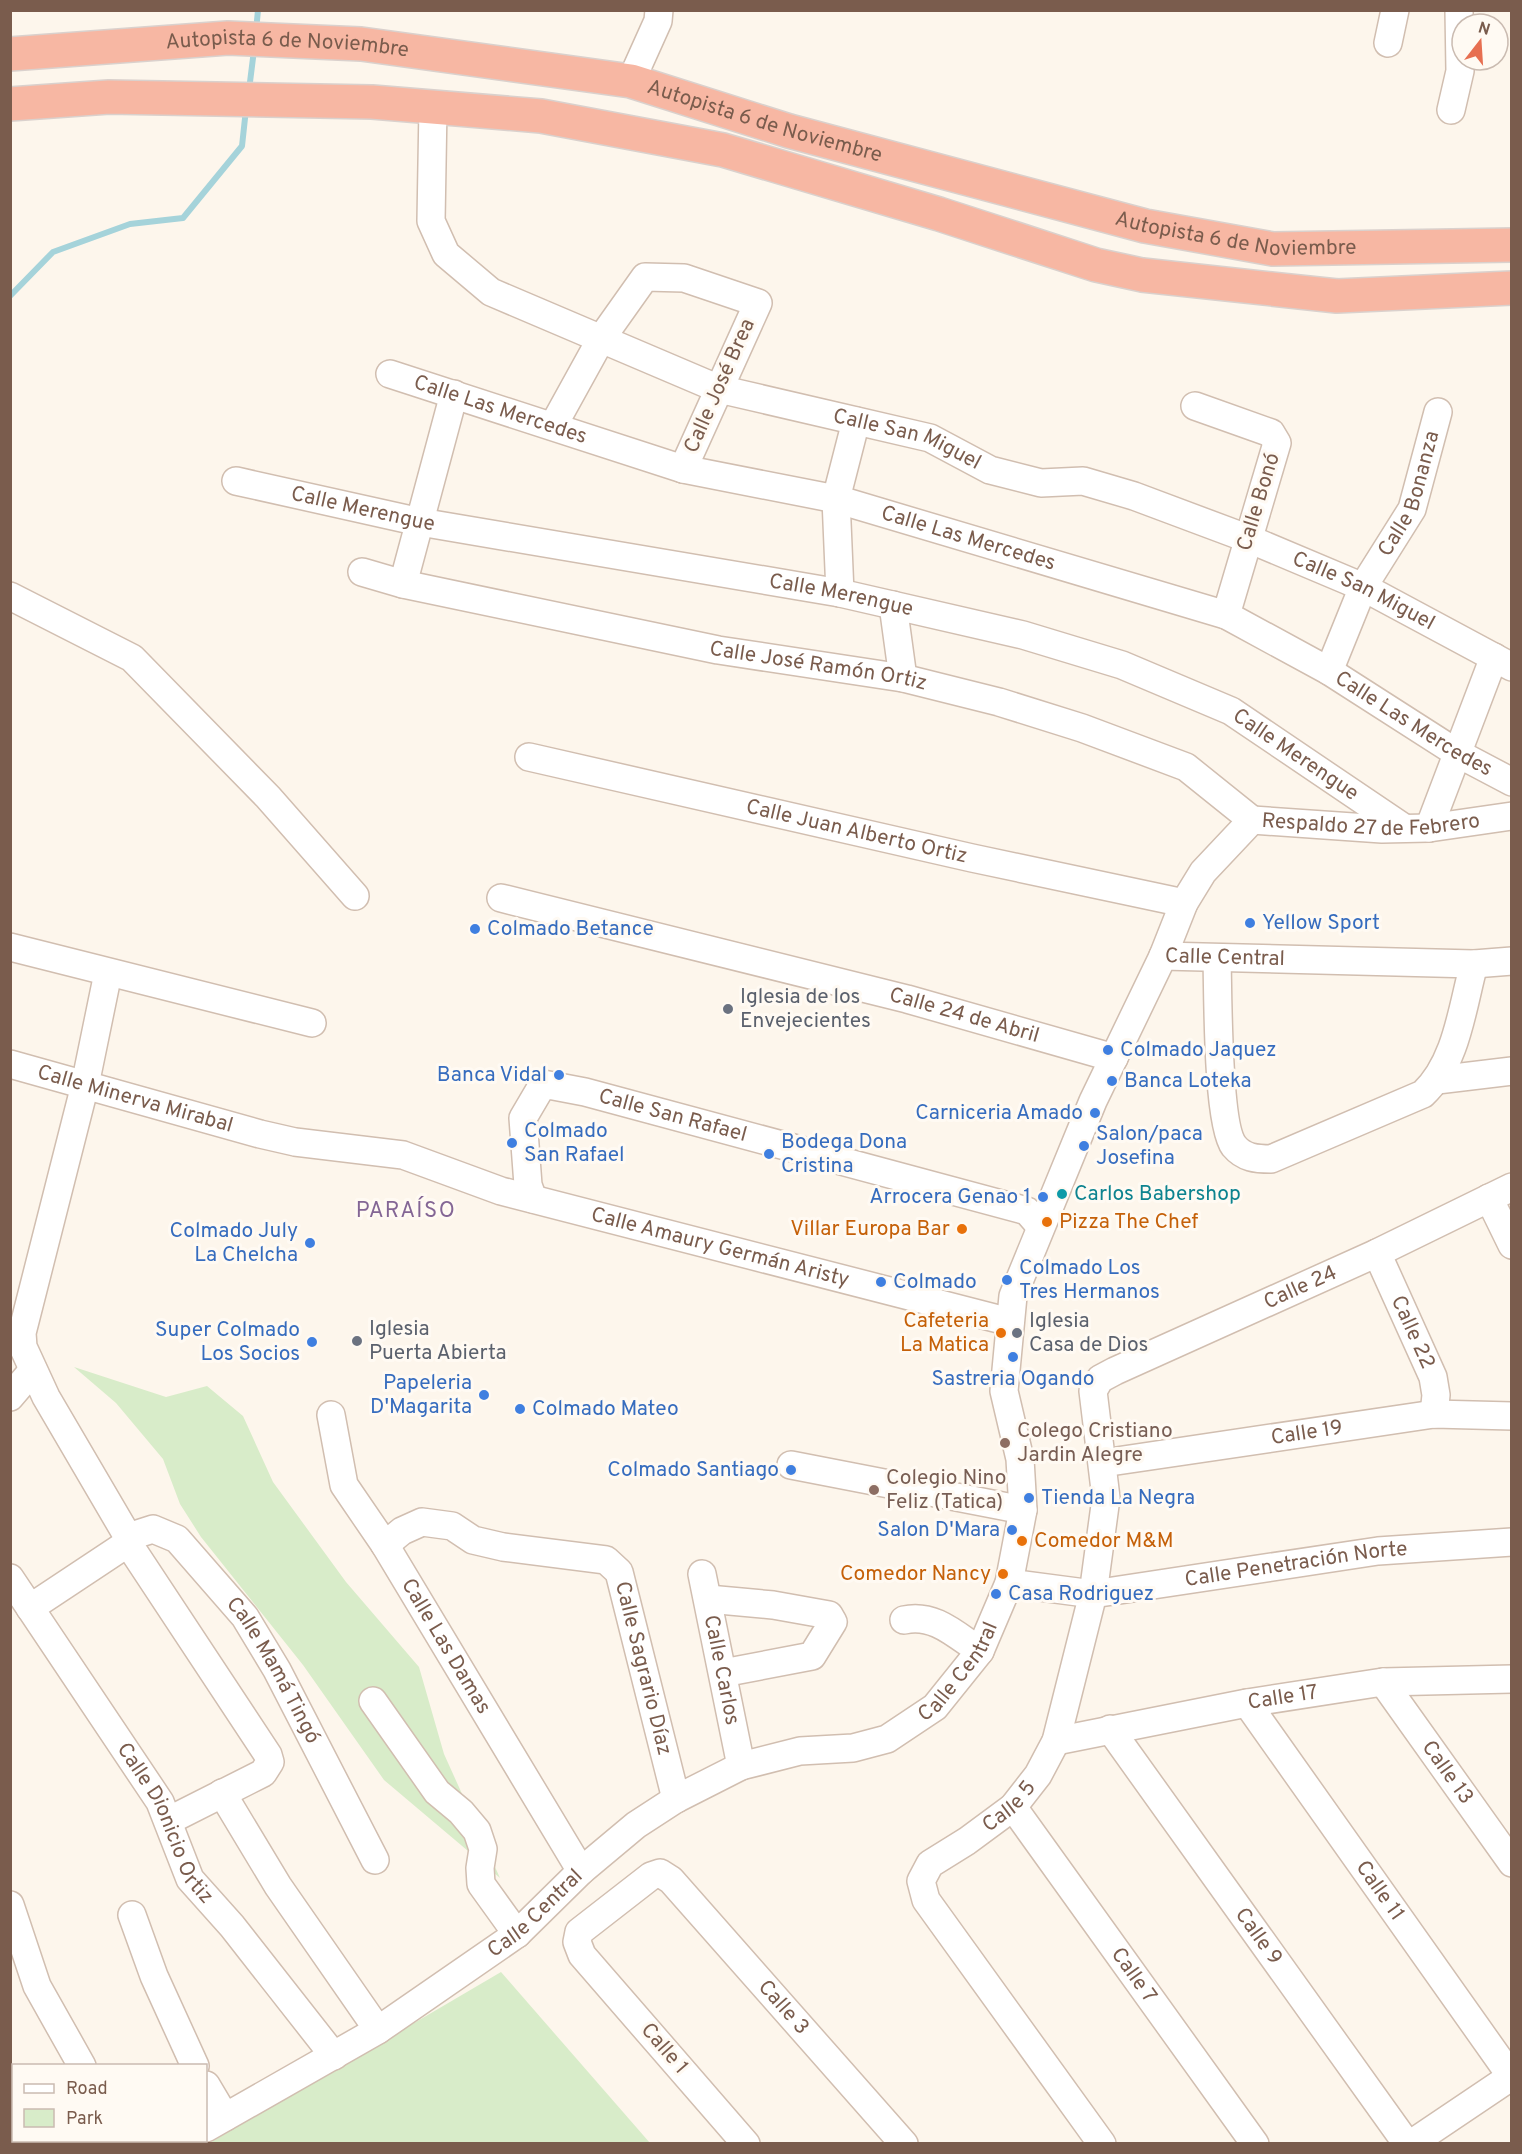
<svg xmlns="http://www.w3.org/2000/svg" width="1522" height="2154" font-family="Overpass,sans-serif">
	<rect width="100%" height="100%" fill="#fdf6ec"/>
	<!-- green -->
	<g fill="#d8ecc9">
		<path d="M74,1367L166,1397L207,1386L243,1416L273,1482L346,1582L419,1667L444,1754L500,1878L384,1780L303,1665L201,1537L180,1504L163,1459L116,1403Z"/>
		<path d="M501,1972L650,2143L208,2144Z"/>
	</g>
	<g fill="none" stroke-linecap="round" stroke-linejoin="round">
		<!-- stream -->
		<g stroke="#a5d3da" stroke-width="6">
			<path d="M256,31L258,10"/>
			<path d="M249,90L254,50"/>
			<path d="M10,296L53,252L130,224L183,218L242,146L246,109"/>
		</g>
		<!-- minor casing -->
		<g stroke="#d1beb0" stroke-width="30">
			<g id="minor">
				<path d="M1388,43L1395,10"/>
				<path d="M631,81L658,21L659,10"/>
				<path id="s1" d="M433,107L431,221L446,254L491,292L719,389L930,438L990,470L1041,483L1083,481L1134,496L1249,539L1363,587L1512,667"/>
				<path d="M1451,110L1460,71L1459,10"/>
				<path id="s2" d="M390,374L683,469L836,499L1226,615L1329,671L1457,753L1512,782"/>
				<path d="M1195,406L1271,433L1277,443L1226,615"/>
				<path d="M553,426L601,339L645,277L684,278L758,303L683,469"/>
				<path id="s3" d="M236,481L420,522L840,593L1023,635L1122,665L1231,711L1404,828"/>
				<path id="s4" d="M362,572L403,584L718,650L903,678L999,702L1082,728L1186,767L1252,820"/>
				<path d="M403,584L454,394"/>
				<path d="M840,593L836,499L856,421"/>
				<path d="M10,596L132,658L268,797L355,896"/>
				<path d="M893,605L903,678"/>
				<path id="s5" d="M1329,671L1363,587L1412,509L1438,412"/>
				<path id="s6" d="M529,757L972,858L1184,903"/>
				<path d="M1429,828L1494,657"/>
				<path id="s7" d="M501,898L907,999L1114,1058"/>
				<path d="M10,947L312,1023"/>
				<path id="s8" d="M1163,956L1474,964L1512,961"/>
				<path d="M1217,958C1218,992 1217,1124 1234,1146C1244,1158 1256,1159 1271,1159L1423,1094C1457,1062 1462,1008 1474,964"/>
				<path d="M108,973L85,1085L22,1333L23,1347L46,1397L128,1537V1543L268,1755L270,1762L263,1773L168,1821"/>
				<path id="s9" d="M10,1064L260,1134L295,1142L403,1155L501,1191L1010,1322"/>
				<path d="M1437,1080L1512,1071"/>
				<path d="M1489,1198L1512,1245"/>
				<path id="s10" d="M533,1199L528,1185L523,1118L543,1084L585,1092L1027,1211L1040,1226"/>
				<path id="s11" d="M1377,1253L1433,1377L1436,1395L1434,1414"/>
				<path d="M10,1397L33,1370"/>
				<path id="s12" d="M331,1415L344,1485L385,1545L581,1871"/>
				<path id="s13" d="M1103,1463L1434,1414L1512,1416"/>
				<path d="M791,1465L1023,1510"/>
				<path id="s14" d="M128,1537L153,1529L177,1539L245,1617L277,1670L375,1860"/>
				<path id="s15" d="M385,1545L402,1531L422,1522L452,1526L473,1540L503,1547L606,1560L619,1572L676,1799"/>
				<path id="s16" d="M702,1574L741,1766"/>
				<path id="s17" d="M10,1578L160,1802L190,1879L232,1926L334,2056"/>
				<path id="s18" d="M1009,1583L1093,1594L1378,1551L1512,1542"/>
				<path d="M708,1599L773,1605L829,1615L833,1622L812,1656L723,1673"/>
				<path d="M30,1608L128,1543"/>
				<path d="M904,1620C934,1613 956,1635 980,1651"/>
				<path id="s19" d="M1383,1682L1512,1863"/>
				<path d="M373,1701L437,1792L461,1812L477,1831L483,1849L480,1868L481,1884L517,1934"/>
				<path id="s20" d="M1247,1703L1511,2076"/>
				<path id="s21" d="M1110,1729L1407,2144"/>
				<path id="s22" d="M1056,1741L1247,1703L1383,1682L1512,1679"/>
				<path d="M222,1793L278,1886L378,2030"/>
				<path id="s23" d="M1013,1807L1255,2144"/>
				<path d="M10,1905L37,1986L82,2066"/>
				<path d="M132,1915L154,1976L195,2066"/>
				<path d="M206,2085L225,2117"/>
				<path id="s24" d="M206,2128L378,2030L517,1934L581,1871L636,1825L676,1799L741,1766L800,1751L853,1748L887,1739L935,1707L980,1651L1009,1583L1023,1510L1020,1459L1004,1391L1013,1296L1093,1101L1163,956L1184,903L1203,872L1252,820L1382,829L1429,828L1512,816"/>
				<path d="M126,2140L128,2144"/>
				<path d="M178,2144L183,2140"/>
				<path id="s25" d="M746,2144L582,1955L577,1942L579,1932L651,1876L660,1873L671,1880L904,2144"/>
				<path id="s26" d="M1102,2144L926,1900L921,1881L930,1864L967,1841L1013,1807L1038,1775L1056,1741L1093,1594L1106,1498L1093,1391L1100,1379L1115,1371L1377,1253L1512,1187"/>
				<path d="M1411,2144L1512,2076"/>
			</g>
		</g>
		<!-- highway casing -->
		<g stroke="#dad1cd" stroke-width="36">
			<g id="highway">
				<path id="s27" d="M10,54L228,38L361,44L631,81L789,131L1145,226L1273,249L1512,245"/>
				<path d="M10,104L109,97L372,102L541,116L723,150L939,214L1096,265L1142,275L1337,296L1512,288"/>
			</g>
		</g>
		<!-- minor -->
		<use href="#minor" stroke="#fff" stroke-width="27"/>
		<!-- highway -->
		<use href="#highway" stroke="#f7b7a3" stroke-width="33"/>
	</g>
	<!-- markers -->
	<g fill="#3f7fe0" stroke="#fffaf3" stroke-width="2">
		<circle cx="1250" cy="923" r="6"/>
		<circle cx="475" cy="929" r="6"/>
		<circle cx="1108" cy="1050" r="6"/>
		<circle cx="559" cy="1075" r="6"/>
		<circle cx="1112" cy="1081" r="6"/>
		<circle cx="1095" cy="1113" r="6"/>
		<circle cx="512" cy="1143" r="6"/>
		<circle cx="1084" cy="1146" r="6"/>
		<circle cx="769" cy="1154" r="6"/>
		<circle cx="1043" cy="1197" r="6"/>
		<circle cx="310" cy="1243" r="6"/>
		<circle cx="1007" cy="1280" r="6"/>
		<circle cx="881" cy="1282" r="6"/>
		<circle cx="312" cy="1342" r="6"/>
		<circle cx="1013" cy="1357" r="6"/>
		<circle cx="484" cy="1395" r="6"/>
		<circle cx="520" cy="1409" r="6"/>
		<circle cx="791" cy="1470" r="6"/>
		<circle cx="1029" cy="1498" r="6"/>
		<circle cx="1012" cy="1530" r="6"/>
		<circle cx="996" cy="1594" r="6"/>
	</g>
	<g fill="#6b7280" stroke="#fffaf3" stroke-width="2">
		<circle cx="728" cy="1009" r="6"/>
		<circle cx="1017" cy="1333" r="6"/>
		<circle cx="357" cy="1341" r="6"/>
	</g>
	<circle fill="#0f9aa8" stroke="#fffaf3" stroke-width="2" cx="1062" cy="1194" r="6"/>
	<g fill="#e8710a" stroke="#fffaf3" stroke-width="2">
		<circle cx="1047" cy="1222" r="6"/>
		<circle cx="962" cy="1229" r="6"/>
		<circle cx="1001" cy="1333" r="6"/>
		<circle cx="1022" cy="1541" r="6"/>
		<circle cx="1003" cy="1574" r="6"/>
	</g>
	<g fill="#8d6e63" stroke="#fffaf3" stroke-width="2">
		<circle cx="1005" cy="1443" r="6"/>
		<circle cx="874" cy="1490" r="6"/>
	</g>
	<g text-anchor="middle" dominant-baseline="central" stroke-width="6" stroke-linejoin="round" paint-order="stroke">
		<!-- street labels -->
		<g font-size="21" fill="#7a5c4d" stroke="#fffaf3">
			<text stroke="none"><textPath href="#s27" startOffset="278">Autopista 6 de Noviembre</textPath></text>
			<text stroke="none"><textPath href="#s27" startOffset="764">Autopista 6 de Noviembre</textPath></text>
			<text stroke="none"><textPath href="#s27" startOffset="1250">Autopista 6 de Noviembre</textPath></text>
			<text transform="translate(720 386) rotate(-66)">Calle José Brea</text>
			<text stroke="none"><textPath href="#s2" startOffset="116">Calle Las Mercedes</textPath></text>
			<text stroke="none"><textPath href="#s1" startOffset="652">Calle San Miguel</textPath></text>
			<text stroke="none"><textPath href="#s5" startOffset="196">Calle Bonanza</textPath></text>
			<text transform="translate(1259 502) rotate(-73)">Calle Bonó</text>
			<text stroke="none"><textPath href="#s3" startOffset="130">Calle Merengue</textPath></text>
			<text stroke="none"><textPath href="#s2" startOffset="602">Calle Las Mercedes</textPath></text>
			<text stroke="none"><textPath href="#s1" startOffset="1138">Calle San Miguel</textPath></text>
			<text stroke="none"><textPath href="#s3" startOffset="616">Calle Merengue</textPath></text>
			<text stroke="none"><textPath href="#s4" startOffset="466">Calle José Ramón Ortiz</textPath></text>
			<text stroke="none"><textPath href="#s2" startOffset="1088">Calle Las Mercedes</textPath></text>
			<text stroke="none"><textPath href="#s3" startOffset="1102">Calle Merengue</textPath></text>
			<text stroke="none"><textPath href="#s24" startOffset="1948">Respaldo 27 de Febrero</textPath></text>
			<text stroke="none"><textPath href="#s6" startOffset="336">Calle Juan Alberto Ortiz</textPath></text>
			<text stroke="none"><textPath href="#s8" startOffset="62">Calle Central</textPath></text>
			<text stroke="none"><textPath href="#s7" startOffset="478">Calle 24 de Abril</textPath></text>
			<text stroke="none"><textPath href="#s9" startOffset="130">Calle Minerva Mirabal</textPath></text>
			<text stroke="none"><textPath href="#s10" startOffset="255">Calle San Rafael</textPath></text>
			<text stroke="none"><textPath href="#s9" startOffset="735">Calle Amaury Germán Aristy</textPath></text>
			<text stroke="none"><textPath href="#s26" startOffset="1110">Calle 24</textPath></text>
			<text stroke="none"><textPath href="#s11" startOffset="87">Calle 22</textPath></text>
			<text stroke="none"><textPath href="#s13" startOffset="206">Calle 19</textPath></text>
			<text stroke="none"><textPath href="#s18" startOffset="290">Calle Penetración Norte</textPath></text>
			<text stroke="none"><textPath href="#s12" startOffset="262">Calle Las Damas</textPath></text>
			<text stroke="none"><textPath href="#s15" startOffset="351">Calle Sagrario Díaz</textPath></text>
			<text stroke="none"><textPath href="#s24" startOffset="898">Calle Central</textPath></text>
			<text stroke="none"><textPath href="#s16" startOffset="98">Calle Carlos</textPath></text>
			<text stroke="none"><textPath href="#s14" startOffset="216">Calle Mamá Tingó</textPath></text>
			<text stroke="none"><textPath href="#s22" startOffset="231">Calle 17</textPath></text>
			<text stroke="none"><textPath href="#s19" startOffset="111">Calle 13</textPath></text>
			<text stroke="none"><textPath href="#s26" startOffset="438">Calle 5</textPath></text>
			<text stroke="none"><textPath href="#s17" startOffset="291">Calle Dionicio Ortiz</textPath></text>
			<text stroke="none"><textPath href="#s20" startOffset="230">Calle 11</textPath></text>
			<text stroke="none"><textPath href="#s24" startOffset="394">Calle Central</textPath></text>
			<text stroke="none"><textPath href="#s21" startOffset="255">Calle 9</textPath></text>
			<text stroke="none"><textPath href="#s23" startOffset="207">Calle 7</textPath></text>
			<text stroke="none"><textPath href="#s25" startOffset="558">Calle 3</textPath></text>
			<text transform="translate(664 2049) rotate(49)">Calle 1</text>
		</g>
		<!-- shop labels -->
		<g font-size="21" fill="#366cbe" stroke="#fffaf3" text-anchor="start">
			<text x="1262" y="923">Yellow Sport</text>
			<text x="487" y="929">Colmado Betance</text>
			<text x="1120" y="1050">Colmado Jaquez</text>
			<text x="547" y="1075" text-anchor="end">Banca Vidal</text>
			<text x="1124" y="1081">Banca Loteka</text>
			<text x="1083" y="1113" text-anchor="end">Carniceria Amado</text>
			<text x="524" y="1131">Colmado<tspan x="524" dy="24">San Rafael</tspan></text>
			<text x="1096" y="1134">Salon/paca<tspan x="1096" dy="24">Josefina</tspan></text>
			<text x="781" y="1142">Bodega Dona<tspan x="781" dy="24">Cristina</tspan></text>
			<text x="1031" y="1197" text-anchor="end">Arrocera Genao 1</text>
			<text x="298" y="1231" text-anchor="end">Colmado July<tspan x="298" dy="24">La Chelcha</tspan></text>
			<text x="1019" y="1268">Colmado Los<tspan x="1019" dy="24">Tres Hermanos</tspan></text>
			<text x="893" y="1282">Colmado</text>
			<text x="300" y="1330" text-anchor="end">Super Colmado<tspan x="300" dy="24">Los Socios</tspan></text>
			<text x="1013" y="1379" text-anchor="middle">Sastreria Ogando</text>
			<text x="472" y="1383" text-anchor="end">Papeleria<tspan x="472" dy="24">D'Magarita</tspan></text>
			<text x="532" y="1409">Colmado Mateo</text>
			<text x="779" y="1470" text-anchor="end">Colmado Santiago</text>
			<text x="1041" y="1498">Tienda La Negra</text>
			<text x="1000" y="1530" text-anchor="end">Salon D'Mara</text>
			<text x="1008" y="1594">Casa Rodriguez</text>
		</g>
		<!-- worship labels -->
		<g font-size="21" fill="#5b616d" stroke="#fffaf3" text-anchor="start">
			<text x="740" y="997">Iglesia de los<tspan x="740" dy="24">Envejecientes</tspan></text>
			<text x="1029" y="1321">Iglesia<tspan x="1029" dy="24">Casa de Dios</tspan></text>
			<text x="369" y="1329">Iglesia<tspan x="369" dy="24">Puerta Abierta</tspan></text>
		</g>
		<!-- culture labels -->
		<g font-size="21" fill="#0d838f" stroke="#fffaf3" text-anchor="start">
			<text x="1074" y="1194">Carlos Babershop</text>
		</g>
		<!-- food labels -->
		<g font-size="21" fill="#c56008" stroke="#fffaf3" text-anchor="end">
			<text x="1059" y="1222" text-anchor="start">Pizza The Chef</text>
			<text x="950" y="1229">Villar Europa Bar</text>
			<text x="989" y="1321">Cafeteria<tspan x="989" dy="24">La Matica</tspan></text>
			<text x="1034" y="1541" text-anchor="start">Comedor M&amp;M</text>
			<text x="991" y="1574">Comedor Nancy</text>
		</g>
		<!-- education labels -->
		<g font-size="21" fill="#785e54" stroke="#fffaf3" text-anchor="start">
			<text x="1017" y="1431">Colego Cristiano<tspan x="1017" dy="24">Jardin Alegre</tspan></text>
			<text x="886" y="1478">Colegio Nino<tspan x="886" dy="24">Feliz (Tatica)</tspan></text>
		</g>
		<!-- neighbourhood labels -->
		<g font-size="22" letter-spacing="1.5" fill="#846695" stroke="#fffaf3">
			<text x="406" y="1211">PARAÍSO</text>
		</g>
	</g>
	<!-- border -->
	<rect width="1522" height="2154" fill="none" stroke="#7a5c4d" stroke-width="24"/>
	<!-- legend -->
	<rect x="12" y="2064" width="195" height="78" fill="#fffaf3" stroke="#cabbb1" stroke-width="1.5"/>
	<rect x="24" y="2084" width="30" height="9" fill="#ffffff" stroke="#cabbb1" stroke-width="1.5"/>
	<text x="66" y="2094" font-size="18" fill="#7a5c4d">Road</text>
	<rect x="24" y="2109" width="30" height="18" fill="#d8ecc9" stroke="#cabbb1" stroke-width="1.5"/>
	<text x="66" y="2124" font-size="18" fill="#7a5c4d">Park</text>
	<!-- north arrow -->
	<g transform="translate(1480 42) rotate(17)"><circle r="28" fill="#fffaf3" stroke="#cabbb1" stroke-width="1.5"/>
	<path d="M0-4.5L10 22L0 15L-10 22Z" fill="#e76f51"/>
	<text y="-9" font-size="16" font-weight="bold" text-anchor="middle" fill="#7a5c4d">N</text>
	</g>
</svg>
